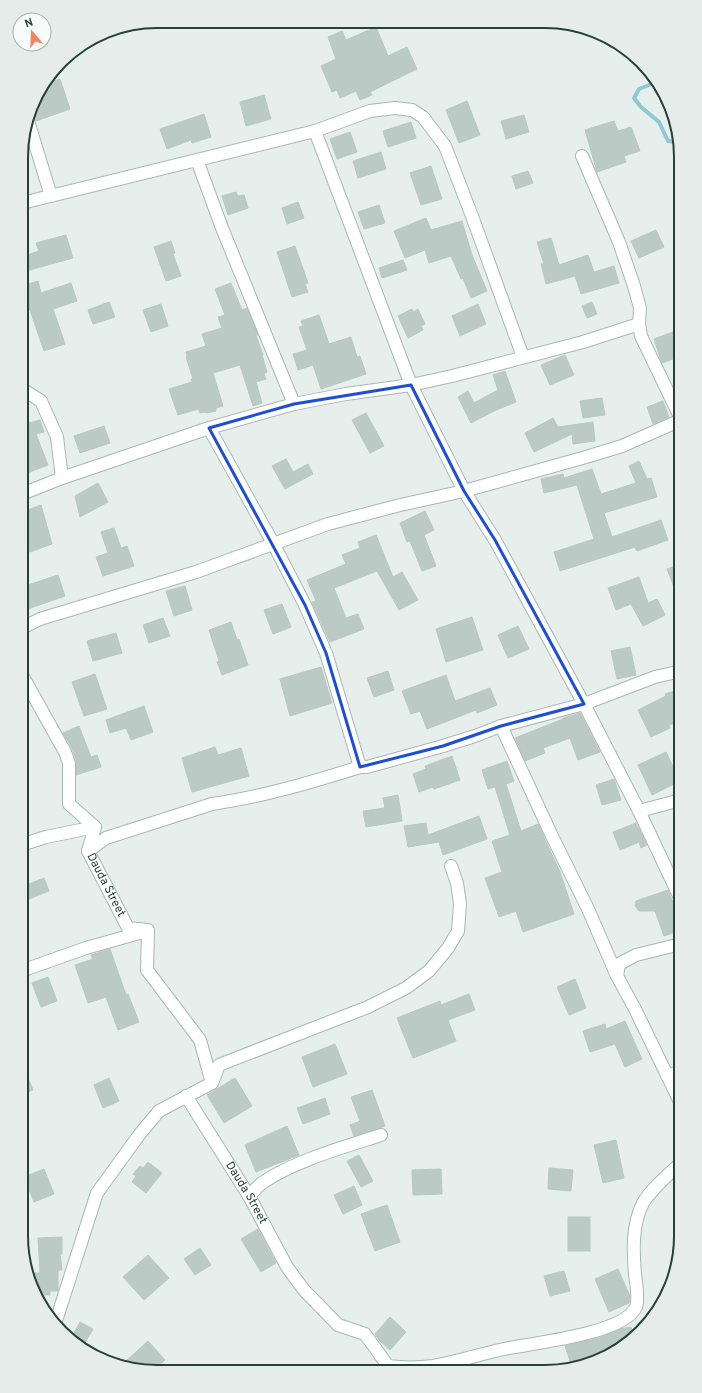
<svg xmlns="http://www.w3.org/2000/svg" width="702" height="1393" font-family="Overpass,sans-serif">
	<rect width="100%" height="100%" fill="#e6efeb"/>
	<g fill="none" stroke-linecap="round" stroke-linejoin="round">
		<!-- stream -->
		<path stroke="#8ec9d4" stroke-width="4" d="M654,83L639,89L634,98L641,107L659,122L668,141L679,143"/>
	</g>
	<!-- building -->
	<g fill="#bbcac4" stroke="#b8c9c2">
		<path d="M376,27L388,56L407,47L417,69L370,92L372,95L360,100L356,91L340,98L337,90L332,92L321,66L336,59L328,37L342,31L346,40Z"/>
		<path d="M60,79L70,109L36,121L32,109L35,97L45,84Z"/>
		<path d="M264,95L271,119L246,126L240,102Z"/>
		<path d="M467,101L480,135L459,143L446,110Z"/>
		<path d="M204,114L211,137L192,143L191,140L167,149L160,129Z"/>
		<path d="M524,115L529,132L506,139L501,121Z"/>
		<path d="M614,121L618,131L631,127L640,151L624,156L626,162L597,172L585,130Z"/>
		<path d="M411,122L416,138L388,147L383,131Z"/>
		<path d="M350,132L357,152L337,159L330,139Z"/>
		<path d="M381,152L386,169L358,178L353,161Z"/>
		<path d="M431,166L442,199L421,205L410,173Z"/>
		<path d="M528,171L533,183L516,189L512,176Z"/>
		<path d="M236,192L238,196L244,195L248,208L228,215L222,196Z"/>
		<path d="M298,202L304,218L287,224L282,208Z"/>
		<path d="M379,205L385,223L364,229L358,212Z"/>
		<path d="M426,218L431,230L462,221L472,255L487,291L471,298L463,278L461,279L451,256L429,263L425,250L405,258L394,231Z"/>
		<path d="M656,230L664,247L639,258L631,241Z"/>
		<path d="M66,235L73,258L26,271L22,257L39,251L36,243Z"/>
		<path d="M551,238L559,265L588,255L594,272L614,266L619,283L581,294L575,276L546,284L541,264H544L537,242Z"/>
		<path d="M171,241L175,253L173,254L181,276L166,281L154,247Z"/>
		<path d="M295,246L308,283L305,284L308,292L292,297L277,252Z"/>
		<path d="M403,260L407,270L382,278L379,268Z"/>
		<path d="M38,281L41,293L71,283L77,301L53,309L65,344L44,351L30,310L27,311L26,306L22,308V286Z"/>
		<path d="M231,283L242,310L247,308L258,335H256L263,355H262L267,372L264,374L266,379L256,382L262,403L253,406L240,365L213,373L223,406L216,408V411L206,413V412L200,413L198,409L178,415L169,389L192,382L191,379H193L186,357L187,356L186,352L206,346L202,334L222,328L218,317L225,315L215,289Z"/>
		<path d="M109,302L115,317L93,324L88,310Z"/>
		<path d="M592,302L597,314L587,318L582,306Z"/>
		<path d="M161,304L168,326L151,332L143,310Z"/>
		<path d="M478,304L486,324L460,336L452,316Z"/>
		<path d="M412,309L414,312L418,309L425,324L421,326L423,330L408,338L398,316Z"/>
		<path d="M319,315L329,344L351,337L357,357L360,356L366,374L321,389L313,365L298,370L293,354L307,350L299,327L303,326L301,321Z"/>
		<path d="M673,332L681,356L662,363L654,339Z"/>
		<path d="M565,355L574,375L550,385L541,365Z"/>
		<path d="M505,371L516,402L494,411L471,423L458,397L468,391L474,403L498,390L493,375Z"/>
		<path d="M602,398L605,415L583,418L580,401Z"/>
		<path d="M663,401L669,417L653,424L647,407Z"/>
		<path d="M366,413L384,446L370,453L352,420Z"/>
		<path d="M553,418L558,427L593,422L595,441L573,444L572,434L534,452L525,433Z"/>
		<path d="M40,420L44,432L36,434L48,465L22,475V425Z"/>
		<path d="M104,426L110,443L80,453L74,436Z"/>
		<path d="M286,459L293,472L308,464L313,474L285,489L272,466Z"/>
		<path d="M639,461L647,479L651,478L657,497L604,513L612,537L661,520L668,540L637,551L635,547L560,571L554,552L594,539L577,485L544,493L541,479L563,474L564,478L592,469L601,494L636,483L629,466Z"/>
		<path d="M98,483L108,502L80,517L75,496Z"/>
		<path d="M41,505L52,544L30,552L26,538H28L22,521V512Z"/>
		<path d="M425,511L434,530L424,535L436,566L422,571L410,541L407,542L400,523Z"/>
		<path d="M114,528L121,548L127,546L134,566L103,576L96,557L108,553L101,532Z"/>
		<path d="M376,535L393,577L402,572L418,600L399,610L377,571L334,588L346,618L358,614L364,629L330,642L312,602L316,601L307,580L346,564L342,555L360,548L358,542Z"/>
		<path d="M681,564V601L680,602L667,569Z"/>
		<path d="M58,575L65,596L22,611V587Z"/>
		<path d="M639,577L648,603L657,599L665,615L643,626L631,604L616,610L608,588Z"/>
		<path d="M185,586L192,610L174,616L166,591Z"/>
		<path d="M282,604L291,627L273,634L264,610Z"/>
		<path d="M472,617L483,650L446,662L436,629Z"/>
		<path d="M163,618L170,636L149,643L143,625Z"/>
		<path d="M231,622L237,640L239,639L248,665L222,675L217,662L219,661L209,630Z"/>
		<path d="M518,626L529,649L508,658L498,635Z"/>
		<path d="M116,633L122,653L93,661L87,641Z"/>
		<path d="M630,647L636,675L617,679L611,651Z"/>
		<path d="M321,667L332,703L290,716L280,679Z"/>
		<path d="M388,671L394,690L374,697L367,678Z"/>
		<path d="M95,674L107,709L84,716L72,682Z"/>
		<path d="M446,675L455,701L490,688L497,705L477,713L476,710L427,729L420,711L411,714L402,691Z"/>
		<path d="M681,689V721L669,725L670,728L651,737L638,710L666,696L665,694Z"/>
		<path d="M144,706L153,732L131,740L126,728L110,733L106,720Z"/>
		<path d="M580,713L600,752L578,760L570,738L543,748L545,753L525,761L515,738L563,719V718Z"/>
		<path d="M79,726L91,757L97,755L101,767L76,775V760L72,748L63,733Z"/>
		<path d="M215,747L218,755L241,748L249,776L192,792L182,758Z"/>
		<path d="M666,752L680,781L652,795L638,765Z"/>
		<path d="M452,756L460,780L434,789L433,787L419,792L413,774L426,769L425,766Z"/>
		<path d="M507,761L514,781L506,784L521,831L538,824L560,872L574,914L523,932L516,911L499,917L485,878L502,872L492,841L510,835L495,787L488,789L482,770Z"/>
		<path d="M614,779L621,800L602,805L596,785Z"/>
		<path d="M398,795L402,821L366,827L363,811L385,808L383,798Z"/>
		<path d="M479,816L487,839L443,855L439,842L408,847L404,826L426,823L428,835Z"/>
		<path d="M636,823L647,845L641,848L639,842L620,850L613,832Z"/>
		<path d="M44,878L49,891L29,899L24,886Z"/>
		<path d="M668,890L672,900L676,906L681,907V930L664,936L655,911H639L635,906L636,901Z"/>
		<path d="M110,949L126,995L128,994L139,1022L118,1030L106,997L88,1003L75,965L93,959L91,955Z"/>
		<path d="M48,977L57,1001L41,1007L32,983Z"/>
		<path d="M575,979L586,1008L569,1015L557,987Z"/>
		<path d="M469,994L475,1010L448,1020L456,1041L413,1058L397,1018L440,1001L441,1005Z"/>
		<path d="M625,1021L642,1059L625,1067L615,1044L590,1052L583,1031L605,1024L606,1029Z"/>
		<path d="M335,1044L347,1074L313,1087L302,1057Z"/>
		<path d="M21,1061L33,1090L21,1095Z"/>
		<path d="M109,1078L119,1101L103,1108L94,1085Z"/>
		<path d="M235,1078L252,1106L224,1123L207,1095Z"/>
		<path d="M372,1090L385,1126L354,1136L350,1125L360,1121L351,1097Z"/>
		<path d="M325,1098L330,1114L303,1124L297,1108Z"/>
		<path d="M287,1126L299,1155L256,1172L245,1145Z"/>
		<path d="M616,1140L624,1178L603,1183L594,1145Z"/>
		<path d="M359,1155L373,1181L361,1187L347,1161Z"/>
		<path d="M148,1162L162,1173L146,1193L132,1182L136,1176L133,1174L140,1166L143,1168Z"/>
		<path d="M549,1168L573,1170L571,1191L548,1189Z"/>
		<path d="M44,1169L54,1194L34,1202L24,1177Z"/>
		<path d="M441,1169L442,1194L413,1195L412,1170Z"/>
		<path d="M354,1186L362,1205L343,1214L334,1195Z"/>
		<path d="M387,1205L400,1242L375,1251L361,1214Z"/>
		<rect x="568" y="1217" width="22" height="34"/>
		<path d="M258,1229L276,1263L261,1272L241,1239Z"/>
		<path d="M62,1237V1254H60L62,1270H58V1291H50V1295H38L28,1279L27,1273H40L38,1238Z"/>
		<path d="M200,1248L211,1265L195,1275L184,1259Z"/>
		<path d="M148,1255L169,1278L144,1300L123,1277Z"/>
		<path d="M618,1269L630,1296L629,1303L609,1312L595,1279Z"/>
		<path d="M564,1271L570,1291L550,1296L544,1276Z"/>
		<path d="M390,1317L406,1332L390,1350L379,1340L375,1334Z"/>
		<path d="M80,1322L93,1329L82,1348L70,1340Z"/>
		<path d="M631,1327L634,1337L621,1348L600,1353L601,1355L571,1364L565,1346L599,1338L620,1329Z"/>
		<path d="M148,1341L165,1360L152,1371H139L134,1369L126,1361Z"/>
	</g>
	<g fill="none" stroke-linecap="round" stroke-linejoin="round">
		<!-- minor casing -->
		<g stroke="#a8b8b2" stroke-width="14">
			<g id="minor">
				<path d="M28,121L51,196"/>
				<path d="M315,131L411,385L464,491L495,540L584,704L639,811L681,900"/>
				<path d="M582,156L619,242L634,286L640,308L639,324L641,336L681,419"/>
				<path d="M197,160L222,228L294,404"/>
				<path d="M22,203L315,131L370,111L395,108L412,110L423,117L445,146L472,216L523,357"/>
				<path d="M22,389L41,401L57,437L62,478"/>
				<path d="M209,428L273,543L305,605L326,653L360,767"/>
				<path d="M22,494L62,478L209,428L294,404L346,394L411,385L452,376L583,342L639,324"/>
				<path d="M22,628L40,619L196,572L328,524L400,505L464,491L586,457L622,446L681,420"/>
				<path id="s1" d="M22,675L65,752L69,763V804L95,827L88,851L128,928L148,930L147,970L200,1040L212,1083"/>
				<path d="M501,726L551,834L588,909L617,976L635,1009L681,1104"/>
				<path d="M639,811L681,800"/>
				<path d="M21,845L46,837L95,827"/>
				<path d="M88,851L106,838L212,804C262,797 312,782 360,767H367L443,746L475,736L501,726L584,704L655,677L681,671"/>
				<path d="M21,971L86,948L143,932"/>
				<path d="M617,976L619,964L636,955L681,944"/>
				<path d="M667,1076L681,1071"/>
				<path id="s2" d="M186,1096L249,1196L287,1267L304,1290L338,1325L365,1334L388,1366C403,1368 418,1368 433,1366C457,1362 480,1354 504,1349C533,1343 624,1334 636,1307C639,1300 636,1282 635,1274C633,1251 632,1224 643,1203C652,1188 668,1175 681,1163"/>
				<path d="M249,1196C253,1192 257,1187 262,1183C294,1161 344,1147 381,1135"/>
				<path d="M56,1321L97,1193L139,1135L159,1111L212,1083L219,1065L368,1007L406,988L429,971L448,948L458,931L460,904L457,883L451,866"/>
			</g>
		</g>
		<!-- minor -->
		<use href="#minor" stroke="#fff" stroke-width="12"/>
	</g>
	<!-- marked area -->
	<path fill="none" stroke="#1d4ed8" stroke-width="3" stroke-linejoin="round" d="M411,385L464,491L495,540L584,704L501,726L443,746L360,767L326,653L305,605L209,428L294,404Z"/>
	<g text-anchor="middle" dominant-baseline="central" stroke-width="3.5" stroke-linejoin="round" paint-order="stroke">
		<!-- street labels -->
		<g font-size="12" fill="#24423a" stroke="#f7fbf9">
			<text stroke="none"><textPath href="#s1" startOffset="239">Dauda Street</textPath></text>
			<text stroke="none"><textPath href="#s2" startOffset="114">Dauda Street</textPath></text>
		</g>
	</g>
	<!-- crop -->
	<path d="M0 0H702V1393H0ZM157 28H545A129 129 0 0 1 674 157V1236A129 129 0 0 1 545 1365H157A129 129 0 0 1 28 1236V157A129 129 0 0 1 157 28Z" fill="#e6ecea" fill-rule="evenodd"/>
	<path fill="none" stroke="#24423a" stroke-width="2" d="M157 28H545A129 129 0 0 1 674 157V1236A129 129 0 0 1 545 1365H157A129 129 0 0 1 28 1236V157A129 129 0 0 1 157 28Z"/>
	<!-- north arrow -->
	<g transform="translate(32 32) rotate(341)"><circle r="19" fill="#f7fbf9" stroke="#a3b1ad"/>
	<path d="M0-3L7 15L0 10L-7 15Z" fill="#f4845f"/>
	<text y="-6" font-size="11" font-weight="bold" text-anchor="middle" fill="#24423a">N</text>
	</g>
</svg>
